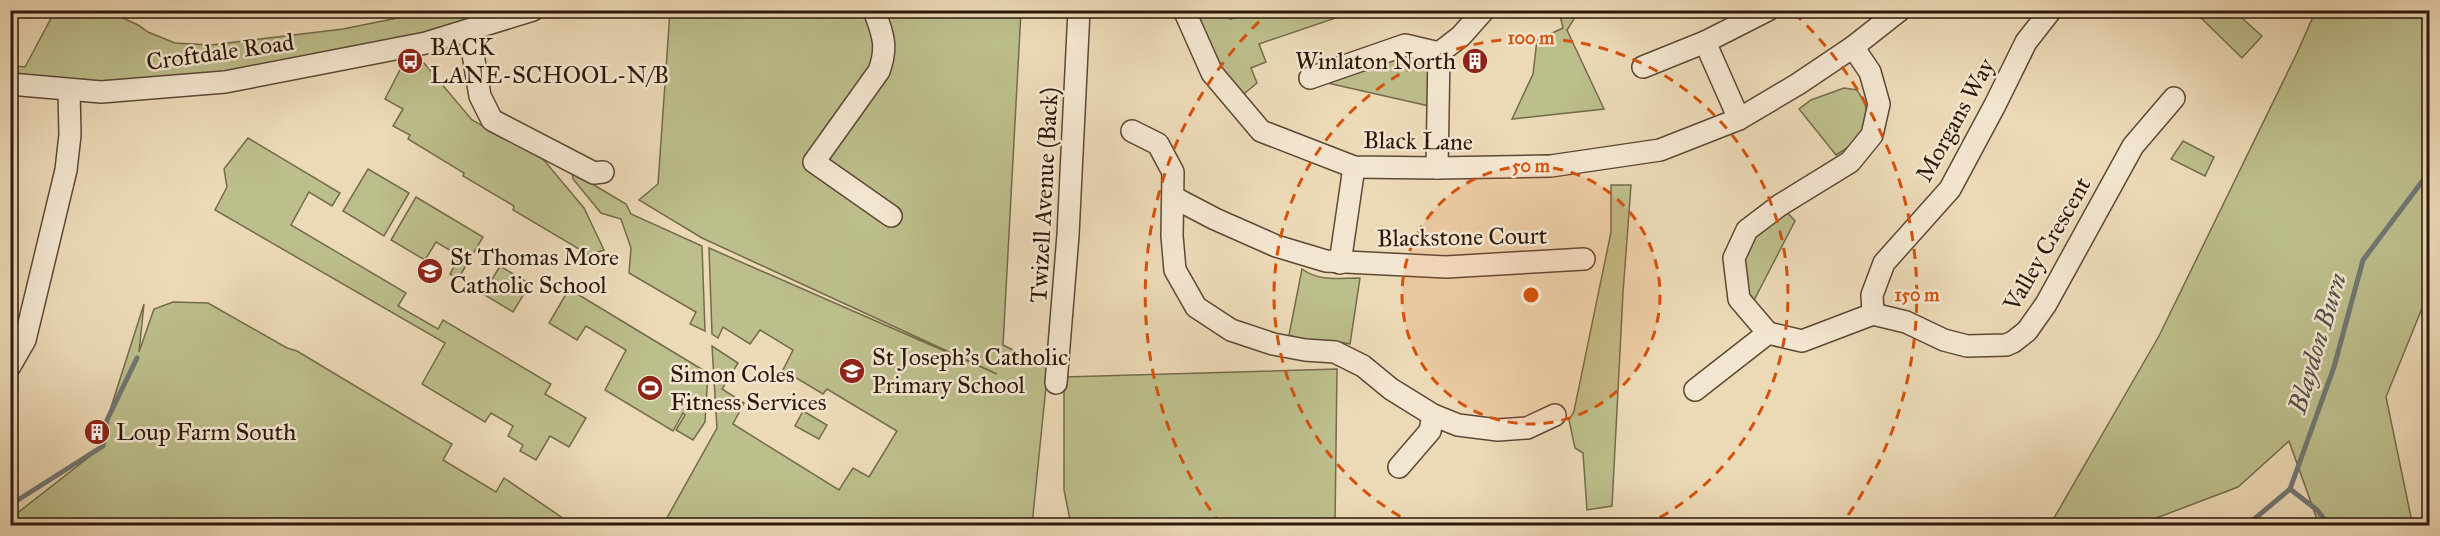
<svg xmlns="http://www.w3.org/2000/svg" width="2440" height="536" font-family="'IM FELL Great Primer',serif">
	<rect width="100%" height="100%" fill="#ecd9b6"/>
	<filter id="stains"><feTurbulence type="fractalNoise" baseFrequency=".00333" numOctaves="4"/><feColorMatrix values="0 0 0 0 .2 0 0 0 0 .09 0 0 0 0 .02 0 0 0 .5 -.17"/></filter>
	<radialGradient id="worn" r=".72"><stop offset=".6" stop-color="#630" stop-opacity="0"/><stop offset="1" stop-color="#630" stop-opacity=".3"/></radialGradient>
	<!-- green -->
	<g fill="#bcbe8b" stroke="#746b4b" stroke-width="1.5">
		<path d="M2316,10L2429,11V291L2386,397L2412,522L2395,526L2319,525L2289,441L2238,487L2138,525H2050L2159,336L2297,53Z"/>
		<path d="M55,11H108L138,25L148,32L175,43L211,45L343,29L432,11H533L225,82L11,84L10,65L25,67Z"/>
		<path d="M670,11H1021L1003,345L1048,367L1032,525H663L717,428L712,346L738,363L722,389L744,403L733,424L839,490L853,468L869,477L897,431L827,389L823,394L783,370L793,350L760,330L750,344L723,327L718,338L712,334L709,248L997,374L702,238L639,200L658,184Z"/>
		<path d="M1184,11H1226L1230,19L1260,11H1356L1259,44L1266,62L1251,68L1257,83L1235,101Z"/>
		<path d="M1559,11H1579L1567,30L1604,109L1512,119L1533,74L1537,40L1563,28Z"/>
		<path d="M2194,11H2234L2262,36L2242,58Z"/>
		<path d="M1405,45L1439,53L1438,108L1323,82Z"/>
		<path d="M424,63L472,120L543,159L584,208L604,250L589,255L513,210L514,206L463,176L464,173L408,139L410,135L393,126L403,109L385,99L401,68Z"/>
		<path d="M1844,88L1857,90C1860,95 1865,102 1866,108C1869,130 1854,145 1836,155L1799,109L1811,100Z"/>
		<path d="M248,138L340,193L332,206L309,192L291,225L406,293L398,306L438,329L443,320L551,384L545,394L586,418L569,447L550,436L536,460L520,451L523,445L508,436L513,426L491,413L485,422L422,384L445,343L215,210L227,187L224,169Z"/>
		<path d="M2183,141L2214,157L2205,176L2171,159Z"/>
		<path d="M368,169L409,193L384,236L343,211Z"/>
		<path d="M572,172L626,204L631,214L702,246L705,331L690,324L696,312L629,273L631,248L621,219L601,213L573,179Z"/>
		<path d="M1611,185H1631L1623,293L1612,506L1587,510L1583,453L1575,448L1569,420L1574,411L1611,232Z"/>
		<path d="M416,197L483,237L458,279L450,274L460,256L436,242L425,260L391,240Z"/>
		<path d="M1780,205L1795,221L1749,310L1739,299L1747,230Z"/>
		<path d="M500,266L530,284L513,312L483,294Z"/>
		<path d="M1302,269C1320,282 1339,278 1360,278L1350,344L1335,341L1312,344L1289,335Z"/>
		<path d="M569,289L708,373L705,422L693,440L676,430L685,415L683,413L673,431L605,390L626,350L586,326L577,340L549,323Z"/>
		<path d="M173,302L208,303L287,348L297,351L452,444L443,460L496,492L504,478L573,525H11V518L103,446L106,423L144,304L139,352L154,309Z"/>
		<path d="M1337,369L1335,525H1071L1064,490V377Z"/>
		<path d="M803,411L827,425L819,439L795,426Z"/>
	</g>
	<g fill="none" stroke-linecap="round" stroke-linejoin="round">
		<!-- stream -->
		<g stroke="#707773" stroke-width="5">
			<path d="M2290,489L2317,510L2330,526"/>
			<path d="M10,505L103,446L107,420L137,358"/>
			<path d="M2246,526L2290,489L2334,367L2363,260L2430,171"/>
		</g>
		<!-- minor casing -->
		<g stroke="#5d4836" stroke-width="24">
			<g id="minor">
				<path d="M874,10C883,34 888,47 879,71L814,162L891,216"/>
				<path d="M1184,10L1212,73L1261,131L1354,167L1437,168L1551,166L1660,150L1739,119L1798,84L1853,47L1900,10"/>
				<path d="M469,30L480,96L492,120L594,173L603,172"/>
				<path d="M1705,42L1739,119"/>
				<path d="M1853,47L1870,72L1879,104L1872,135L1850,162L1780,205L1747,230L1734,258L1739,299L1768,333L1802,341L1873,314L1906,322L1944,340L1967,346L2006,345L2013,342L2027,331L2046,304L2133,146L2174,98"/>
				<path d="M1643,67L1705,42L1768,10"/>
				<path d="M1310,78L1405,45L1439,53"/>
				<path d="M10,84L101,92L225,82L426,43L533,10"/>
				<path d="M1132,131L1158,144L1173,172L1172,236L1175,270L1196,307L1231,330L1273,344L1305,350L1335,352L1363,366L1391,389L1433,415L1458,425L1498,430L1527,428L1555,415"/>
				<path d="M1437,168L1439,53L1461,36L1484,10"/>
				<path d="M1173,197L1215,219L1276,246L1326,261L1446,267L1584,259"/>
				<path d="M1340,263L1354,167"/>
				<path d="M1873,314L1872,295L1884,263L1950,189L1995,105L2026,42L2051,10"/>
				<path d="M10,366L25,340L66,170L70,135L69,90"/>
				<path d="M1056,383L1068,235L1079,10"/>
				<path d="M1695,390L1768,333"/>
				<path d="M1399,467L1430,431L1433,415"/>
			</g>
		</g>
		<!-- minor -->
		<use href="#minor" stroke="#f3e6d0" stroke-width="21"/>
	</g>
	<!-- distance rings -->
	<circle cx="1531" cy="295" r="129" fill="#d5520c" fill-opacity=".12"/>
	<g fill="none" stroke="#d5520c" stroke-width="3" stroke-dasharray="10 8">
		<circle cx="1531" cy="295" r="129"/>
		<path d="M1416 525A257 257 0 1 1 1646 525"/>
		<path d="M1221 525A386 386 0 0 1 1268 13M1794 13A386 386 0 0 1 1841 525"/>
	</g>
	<!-- icons -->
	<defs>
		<g id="bus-disc" transform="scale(1.35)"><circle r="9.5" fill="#8f2418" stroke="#f3e6d0"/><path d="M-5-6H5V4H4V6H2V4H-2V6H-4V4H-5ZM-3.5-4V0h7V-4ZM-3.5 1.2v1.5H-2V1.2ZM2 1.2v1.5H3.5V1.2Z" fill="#fff"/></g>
		<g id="building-disc" transform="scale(1.35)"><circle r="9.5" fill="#8f2418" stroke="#f3e6d0"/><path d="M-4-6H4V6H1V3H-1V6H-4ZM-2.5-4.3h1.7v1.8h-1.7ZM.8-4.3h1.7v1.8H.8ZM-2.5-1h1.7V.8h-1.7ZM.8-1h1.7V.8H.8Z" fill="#fff"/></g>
		<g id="school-disc" transform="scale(1.35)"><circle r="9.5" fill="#8f2418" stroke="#f3e6d0"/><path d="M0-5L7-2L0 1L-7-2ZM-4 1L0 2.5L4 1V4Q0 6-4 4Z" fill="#fff"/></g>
		<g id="stadium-disc" transform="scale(1.35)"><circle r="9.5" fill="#8f2418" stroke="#f3e6d0"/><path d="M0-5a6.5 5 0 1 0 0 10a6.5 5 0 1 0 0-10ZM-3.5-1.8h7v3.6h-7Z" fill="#fff"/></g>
	</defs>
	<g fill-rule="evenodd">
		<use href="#bus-disc" x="410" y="61"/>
		<use href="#building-disc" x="1475" y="61"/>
		<use href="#school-disc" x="430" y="271"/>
		<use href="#school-disc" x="852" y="371"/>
		<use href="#stadium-disc" x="650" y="388"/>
		<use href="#building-disc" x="97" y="432"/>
	</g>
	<g text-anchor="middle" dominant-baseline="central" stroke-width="5" stroke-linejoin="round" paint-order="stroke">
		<!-- poi labels -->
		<g font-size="24" fill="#2d180b" stroke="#f3e6d0" text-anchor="start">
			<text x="430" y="47">BACK<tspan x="430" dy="28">LANE-SCHOOL-N/B</tspan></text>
			<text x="1456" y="61" text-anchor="end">Winlaton North</text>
			<text x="450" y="257">St Thomas More<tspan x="450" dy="28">Catholic School</tspan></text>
			<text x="872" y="357">St Joseph's Catholic<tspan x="872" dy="28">Primary School</tspan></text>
			<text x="670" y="374">Simon Coles<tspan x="670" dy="28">Fitness Services</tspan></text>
			<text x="116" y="432">Loup Farm South</text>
		</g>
		<!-- street labels -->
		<g font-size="24" fill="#2d180b" stroke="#f3e6d0">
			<text transform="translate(220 52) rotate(-8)">Croftdale Road</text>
			<text transform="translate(1955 120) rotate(-61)">Morgans Way</text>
			<text transform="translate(1418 141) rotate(1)">Black Lane</text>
			<text transform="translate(1044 195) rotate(-87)">Twizell Avenue (Back)</text>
			<text transform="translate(1462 237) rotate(-1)">Blackstone Court</text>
			<text transform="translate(2047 244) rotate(-60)">Valley Crescent</text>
		</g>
		<!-- water labels -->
		<g font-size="26" font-style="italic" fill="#545048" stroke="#f3e6d0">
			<text transform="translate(2317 343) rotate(-73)">Blaydon Burn</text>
		</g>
	</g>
	<circle cx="1531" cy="295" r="9" fill="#d5520c" stroke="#f3e6d0" stroke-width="3"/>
	<g font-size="18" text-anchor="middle" font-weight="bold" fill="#d5520c" stroke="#f3e6d0" stroke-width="5" stroke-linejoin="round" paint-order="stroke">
		<text x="1531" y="44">100 m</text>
		<text x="1531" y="172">50 m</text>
		<text x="1917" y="301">150 m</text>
	</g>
	<!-- margin -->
	<rect width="2440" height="536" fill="none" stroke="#ecd9b6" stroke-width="36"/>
	<rect x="12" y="12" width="2416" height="512" fill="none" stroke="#2d180b" stroke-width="3"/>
	<rect x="18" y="18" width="2404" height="500" fill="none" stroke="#2d180b" stroke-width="1.5"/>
	<rect width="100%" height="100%" filter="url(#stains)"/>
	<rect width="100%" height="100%" fill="url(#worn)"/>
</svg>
